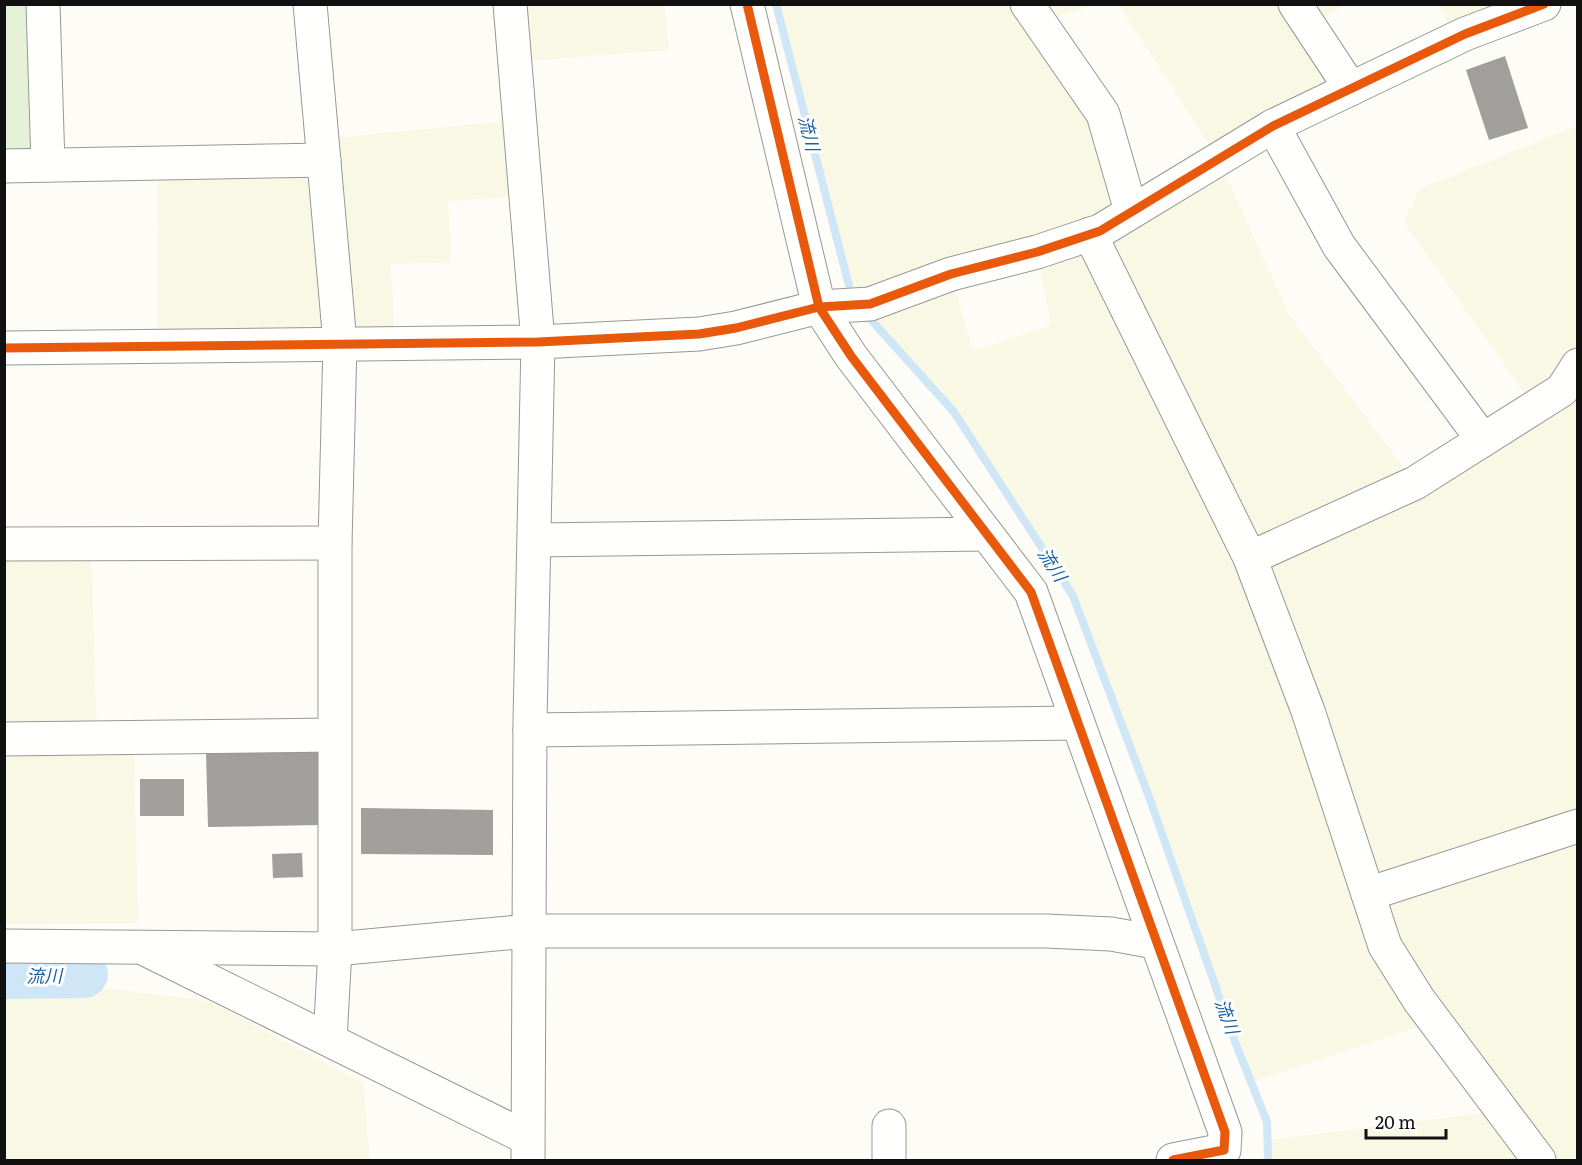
<svg xmlns="http://www.w3.org/2000/svg" width="1582" height="1165" font-family="Literata,'Noto Sans JP',serif">
	<rect width="100%" height="100%" fill="#fdfcf7"/>
	<!-- farmland -->
	<g fill="#f9f8e4" fill-rule="evenodd">
		<path d="M510,5H664L669,50L514,62Z"/>
		<path d="M776,5H1094L1038,23L1103,114L1131,210L1218,158L1119,5H1346L1309,25L1351,89L1218,159L1289,315L1415,483L1534,407L1404,222L1420,189L1577,126V1160H1268L1267,1140L1501,1111L1435,1021L1251,1082L1073,596L954,412L852,298ZM1037,252L1051,325L973,351L951,274Z"/>
		<path d="M1438,5H1491L1450,25Z"/>
		<path d="M519,120L526,196L448,201L451,263L391,264L395,343L157,345L158,163L324,160L322,139Z"/>
		<path d="M4,544H91L97,738H134L138,923L5,924Z"/>
		<path d="M79,985L209,1001L363,1083L370,1160H5V985Z"/>
	</g>
	<!-- green -->
	<path fill="#e5f2d8" d="M4,5H43L48,165L5,166Z"/>
	<g fill="none" stroke-linecap="round" stroke-linejoin="round">
		<!-- stream -->
		<g stroke="#cfe6f6" stroke-width="8">
			<path d="M776,4L852,297"/>
			<path d="M864,312L954,412L1073,596L1148,794L1235,1042L1267,1122L1268,1160"/>
		</g>
		<!-- river -->
		<path stroke="#cfe6f6" stroke-width="48" d="M4,975L84,974"/>
	</g>
	<!-- building -->
	<g fill="#a19f9c">
		<path d="M1505,56L1528,128L1489,140L1466,70Z"/>
		<path d="M318,750L320,825L208,827L206,752Z"/>
		<rect x="140" y="779" width="44" height="37"/>
		<path d="M361,808L493,810V855L361,854Z"/>
		<path d="M302,853L303,877L273,878L272,854Z"/>
	</g>
	<g fill="none" stroke-linecap="round" stroke-linejoin="round">
		<!-- minor casing -->
		<g stroke="#979795" stroke-width="35">
			<g id="minor">
				<path d="M43,4L48,165"/>
				<path d="M310,4L340,343L335,543V949L330,1040"/>
				<path d="M510,4L538,342L530,721L528,1160"/>
				<path d="M747,4L819,307L851,356L1031,592L1225,1132L1224,1150L1173,1160"/>
				<path d="M1027,4L1103,114L1131,211"/>
				<path d="M1295,4L1351,89"/>
				<path d="M1273,126L1339,246L1483,440"/>
				<path d="M4,166L324,160"/>
				<path d="M1090,234L1250,558L1308,711L1385,946L1419,1000L1539,1160"/>
				<path d="M4,348L538,342L699,334L736,328L819,307L870,304L951,274L1037,252L1100,231L1273,126L1465,34L1544,4"/>
				<path d="M535,540L985,534"/>
				<path d="M4,544L335,543"/>
				<path d="M1250,558L1415,483L1562,390L1578,365"/>
				<path d="M530,730L1078,723"/>
				<path d="M4,739L334,735"/>
				<path d="M1368,894L1578,826"/>
				<path d="M4,946L335,949L529,931H1046L1111,934L1155,942"/>
				<path d="M147,950L527,1138"/>
				<path d="M889,1126V1160"/>
			</g>
		</g>
		<!-- minor -->
		<use href="#minor" stroke="#fffffe" stroke-width="33"/>
		<!-- cycleway casing -->
		<g stroke="#fff" stroke-width="13">
			<g id="cycleway">
				<path d="M747,4L819,307L851,356L1031,592L1225,1132L1224,1150L1173,1160"/>
				<path d="M4,348L538,342L699,334L736,328L819,307L870,304L951,274L1037,252L1100,231L1273,126L1465,34L1544,4"/>
			</g>
		</g>
		<!-- cycleway -->
		<use href="#cycleway" stroke="#e8590c" stroke-width="9"/>
	</g>
	<g text-anchor="middle" dominant-baseline="central" stroke-width="6" stroke-linejoin="round" paint-order="stroke">
		<!-- water labels -->
		<g font-size="18" font-style="italic" fill="#1c60a0" stroke="#fff">
			<text transform="translate(810 133) rotate(76)">流川</text>
			<text transform="translate(1053 564) rotate(57)">流川</text>
			<text transform="translate(44 975) rotate(-1)">流川</text>
			<text transform="translate(1228 1016) rotate(70)">流川</text>
		</g>
	</g>
	<!-- border -->
	<rect width="1582" height="1165" fill="none" stroke="#111111" stroke-width="12"/>
	<!-- scale -->
	<path d="M1366 1129v9h80v-9" fill="none" stroke="#111111" stroke-width="3"/>
	<text x="1375" y="1129" font-size="18" fill="#111111" stroke="#ffffff" stroke-width="4.5" paint-order="stroke">20 m</text>
</svg>
